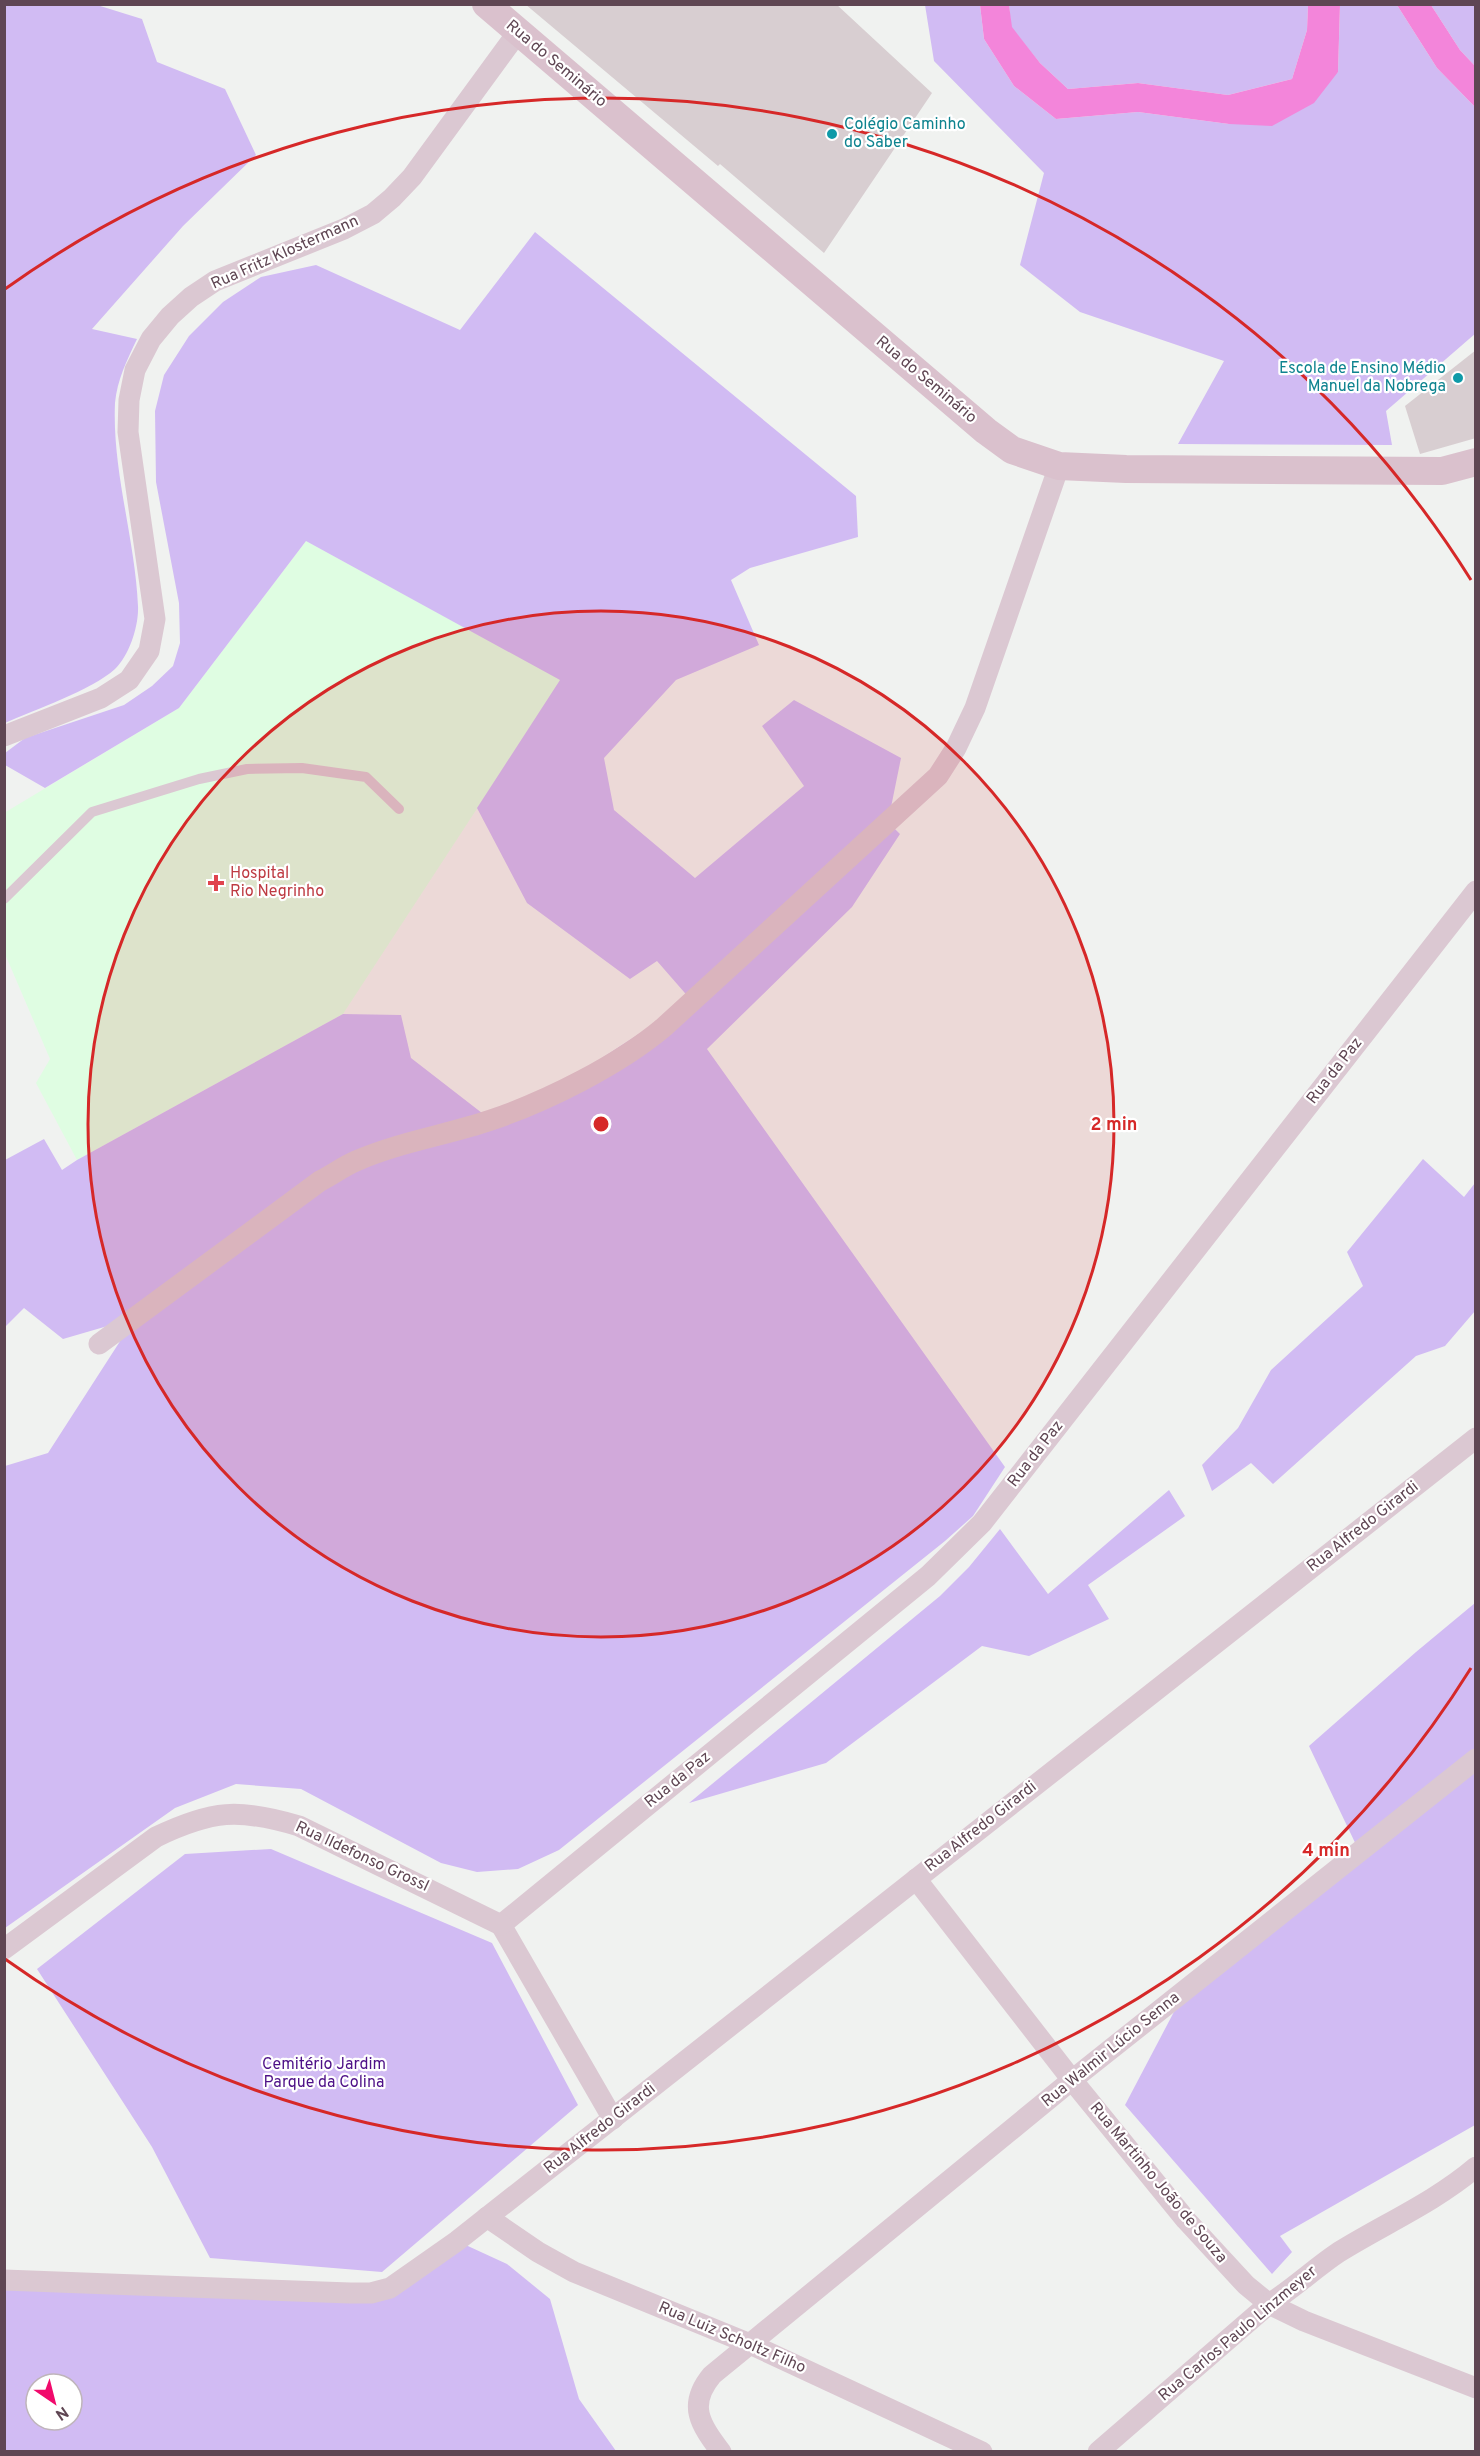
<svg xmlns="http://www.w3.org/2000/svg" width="1480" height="2456" font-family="Overpass,sans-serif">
	<rect width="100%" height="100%" fill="#f0f2f0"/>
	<!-- medical -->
	<path fill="#dffde2" d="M306,541L561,680L343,1014L77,1160L36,1083L50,1059L5,954L4,813L179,708Z"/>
	<!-- green -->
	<g fill="#d1bbf3" fill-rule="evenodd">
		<path d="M5,4L97,5L142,19L157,62L225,89L256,155L183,226L92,329L137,339C127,360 117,380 115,403C112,471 135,538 138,606C139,626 129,656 115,669C92,690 34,710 5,723Z"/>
		<path d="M925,5H980L984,39L1014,86L1056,119L1138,112L1229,124L1338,72L1340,5H1397L1437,68L1475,107L1476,333L1386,411L1392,445L1178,444L1224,361L1080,312L1020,265L1044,173L934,61Z"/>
		<path d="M1009,5H1308L1307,30L1292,79L1228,95L1138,83L1068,89L1040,63L1011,27Z"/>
		<path d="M1431,5H1475V66L1460,50Z"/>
		<path d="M535,232L856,496L858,537L750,568L731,580L759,645L676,680L604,758L614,810L695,878L804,786L762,726L794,700L901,758L888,822L900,834L852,907L707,1049L1005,1467L973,1516L945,1541L559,1850L518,1869L477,1872L441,1863L301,1789L236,1784L175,1808L5,1928V1466L48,1453L135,1318L63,1339L24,1308L5,1327V1160L44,1139L62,1170L77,1160L343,1014L401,1015L411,1058L491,1120L530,1105L691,1000L657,961L630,979L527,903L477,808L560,680L306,541L179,708L45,788L5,765V753L25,738L124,705L152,686L173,666L180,643L179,603L156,482L155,411L164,375L189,336L223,302L261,277L316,265L460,330Z"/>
		<path d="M1423,1159L1464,1197L1475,1183V1311L1445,1346L1416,1356L1273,1484L1251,1463L1212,1491L1202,1465L1238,1428L1271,1370L1363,1286L1347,1252Z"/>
		<path d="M1169,1490L1185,1516L1088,1585L1109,1619L1029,1656L982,1646L826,1763L689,1803L940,1596L969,1567L1000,1529L1048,1594Z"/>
		<path d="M1475,1603V2125L1280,2236L1292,2252L1272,2274L1125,2105L1186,1989L1359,1851L1309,1746L1416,1652Z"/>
		<path d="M271,1849L492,1943L578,2105L382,2272L210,2258L152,2147L37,1969L185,1854Z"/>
		<path d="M457,2241L507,2264L550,2299L579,2399L616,2451L5,2452V2280L371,2293ZM36,2384H72V2420H36Z"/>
	</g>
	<!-- water -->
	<g fill="#f385da">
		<path d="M980,5H1009L1012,27L1040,63L1068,89L1138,83L1228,95L1292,79L1307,30L1308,5H1340L1338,72L1314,103L1272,126L1229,124L1138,112L1056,119L1014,86L984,39Z"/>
		<path d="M1397,5H1431L1460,50L1475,66V107L1437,68Z"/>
	</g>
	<!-- building -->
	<g fill="#d8ced1">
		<path d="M525,4H836L932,93L824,253L720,164L718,166Z"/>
		<path d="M1476,350V438L1420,454L1405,406Z"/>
	</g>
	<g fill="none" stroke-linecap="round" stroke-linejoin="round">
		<!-- lane -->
		<path stroke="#dbc8d2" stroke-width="10" d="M4,899L92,812L199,779L247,769L302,768L366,777L399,809"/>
		<!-- street -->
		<g stroke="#dbc8d2" stroke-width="21">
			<path d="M4,736L101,698L129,680L149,651L155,619L128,432L129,400L135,370L151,339L170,316L191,297L215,281L344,229L373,214L392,198L412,177L518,32"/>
			<path d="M99,1344L320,1181C332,1175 344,1166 356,1161C399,1142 447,1135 491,1120C547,1101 619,1065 664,1027L938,776L956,748L975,708L1059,466"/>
			<path d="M916,1879L1072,2080L1186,2220L1246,2285L1269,2304L1304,2321L1476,2388"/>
			<path d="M501,1925L928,1576L982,1523L1476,891"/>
			<path d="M501,1925L613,2119"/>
			<path d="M4,1949L156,1837C212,1810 239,1808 299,1826L501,1925"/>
			<path d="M487,2217L538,2252L574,2272L750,2344L982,2452"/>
			<path d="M4,2280L350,2293H371L390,2288L457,2241L1476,1438"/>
			<path d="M721,2452C700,2424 687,2405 712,2375L1072,2080L1476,1759"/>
			<path d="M1098,2452L1269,2304C1294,2288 1315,2268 1339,2252C1384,2224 1435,2202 1476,2167"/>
		</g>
		<!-- secondary -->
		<path stroke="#dac1cd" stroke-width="28" d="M486,4L986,431L1012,450L1059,466L1126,469L1442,471L1476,462"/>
	</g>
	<!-- distance rings -->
	<circle cx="601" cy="1124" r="513" fill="#d62828" fill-opacity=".12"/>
	<g fill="none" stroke="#d62828" stroke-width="3">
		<circle cx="601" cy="1124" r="513"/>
		<path d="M1471 1668A1026 1026 0 0 1 5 1959M5 289A1026 1026 0 0 1 1471 580"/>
	</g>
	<!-- markers -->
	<g fill="#0f9aa8" stroke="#fff" stroke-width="2">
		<circle cx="832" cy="134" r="6"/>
		<circle cx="1458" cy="378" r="6"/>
	</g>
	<path fill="#e0444e" stroke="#fff" stroke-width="2" d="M213 874h6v6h6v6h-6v6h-6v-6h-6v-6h6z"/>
	<g text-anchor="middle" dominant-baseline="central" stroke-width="4.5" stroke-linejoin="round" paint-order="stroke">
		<!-- street labels -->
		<g font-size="16" fill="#5f4653" stroke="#fff">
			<text transform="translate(556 64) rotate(40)">Rua do Seminário</text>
			<text transform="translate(285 253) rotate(-24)">Rua Fritz Klostermann</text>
			<text transform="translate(926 380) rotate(40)">Rua do Seminário</text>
			<text transform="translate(1335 1071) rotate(-52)">Rua da Paz</text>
			<text transform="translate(1036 1454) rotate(-52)">Rua da Paz</text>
			<text transform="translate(1363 1527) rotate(-38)">Rua Alfredo Girardi</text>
			<text transform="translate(678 1780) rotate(-39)">Rua da Paz</text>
			<text transform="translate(981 1827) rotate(-38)">Rua Alfredo Girardi</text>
			<text transform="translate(362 1857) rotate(25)">Rua Ildefonso Grossl</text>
			<text transform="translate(1111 2050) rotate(-39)">Rua Walmir Lúcio Senna</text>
			<text transform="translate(600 2129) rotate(-38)">Rua Alfredo Girardi</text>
			<text transform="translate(1158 2183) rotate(50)">Rua Martinho João de Souza</text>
			<text transform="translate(1238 2334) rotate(-40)">Rua Carlos Paulo Linzmeyer</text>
			<text transform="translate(732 2338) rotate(23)">Rua Luiz Scholtz Filho</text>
		</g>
		<!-- culture labels -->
		<g font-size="16" fill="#0d838f" stroke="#fff" text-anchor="start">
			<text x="844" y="125">Colégio Caminho<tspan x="844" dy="18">do Saber</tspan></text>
			<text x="1446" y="369" text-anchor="end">Escola de Ensino Médio<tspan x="1446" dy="18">Manuel da Nobrega</tspan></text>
		</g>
		<!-- health labels -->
		<g font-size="16" fill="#be3a42" stroke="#fff" text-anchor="start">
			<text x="230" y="874">Hospital<tspan x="230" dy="18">Rio Negrinho</tspan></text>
		</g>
		<!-- park labels -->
		<g font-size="16" fill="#4d1087" stroke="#fff">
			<text x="324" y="2065">Cemitério Jardim<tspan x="324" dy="18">Parque da Colina</tspan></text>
		</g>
	</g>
	<circle cx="601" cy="1124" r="9" fill="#d62828" stroke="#fff" stroke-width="3"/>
	<g font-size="18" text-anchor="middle" font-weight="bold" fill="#d62828" stroke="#fff" stroke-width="4.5" stroke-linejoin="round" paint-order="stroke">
		<text x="1114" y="1130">2 min</text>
		<text x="1326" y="1856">4 min</text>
	</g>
	<!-- border -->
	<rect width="1480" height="2456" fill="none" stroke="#5f4653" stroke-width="12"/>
	<!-- north arrow -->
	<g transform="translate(54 2402) rotate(145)"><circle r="28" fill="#ffffff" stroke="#bfb5ba" stroke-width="1.5"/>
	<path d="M0-4.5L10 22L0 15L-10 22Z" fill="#f10a6c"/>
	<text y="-9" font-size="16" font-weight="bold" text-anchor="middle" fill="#5f4653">N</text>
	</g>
</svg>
